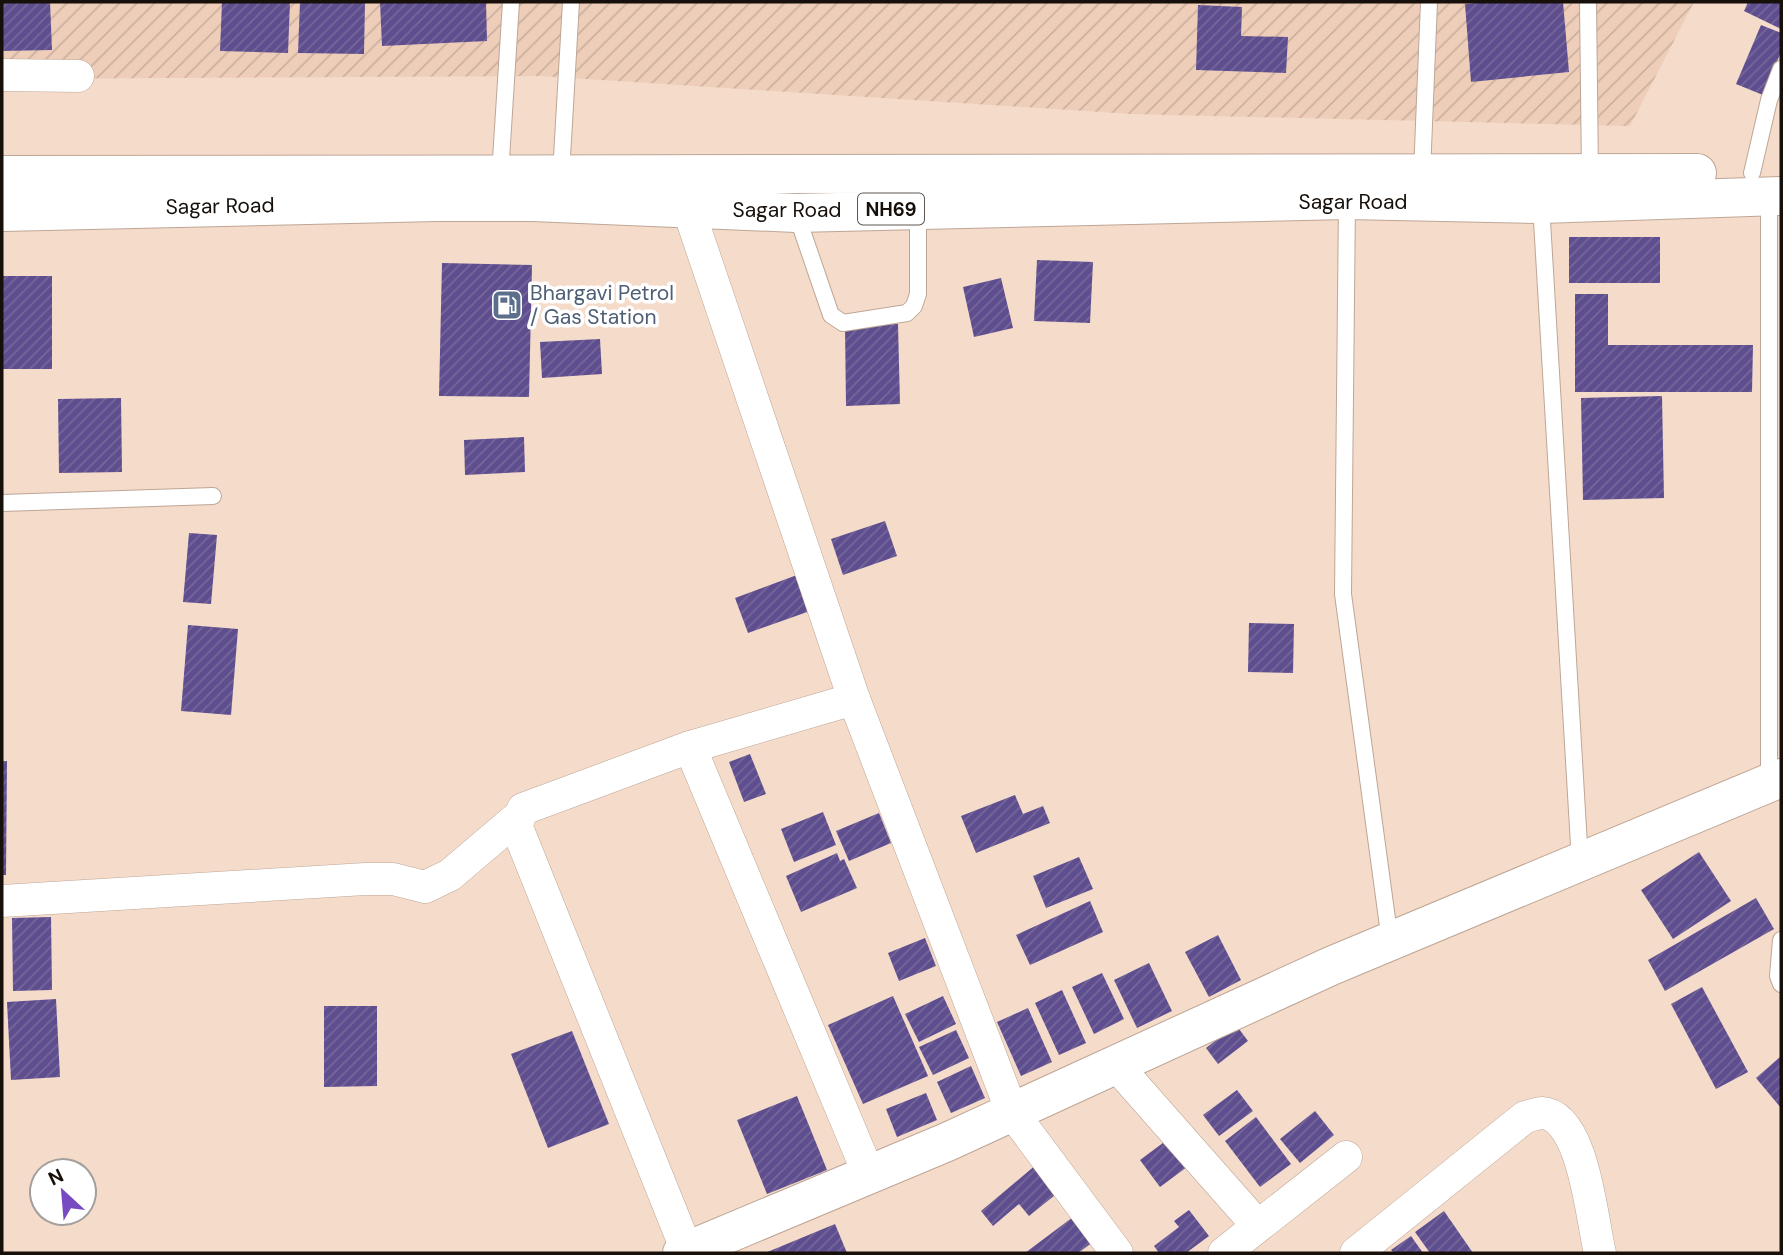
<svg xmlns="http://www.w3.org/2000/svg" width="1783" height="1255" font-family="'DM Sans',sans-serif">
	<defs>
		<pattern id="industrial-furrows" width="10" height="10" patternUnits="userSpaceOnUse" patternTransform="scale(1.75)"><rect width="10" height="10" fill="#eeceb9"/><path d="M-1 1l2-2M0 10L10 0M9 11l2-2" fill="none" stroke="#cbb09e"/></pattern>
		<pattern id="building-hatch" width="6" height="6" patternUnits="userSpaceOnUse" patternTransform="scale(1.75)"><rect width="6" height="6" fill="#5e4e8f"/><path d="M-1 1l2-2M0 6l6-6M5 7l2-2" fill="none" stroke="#756898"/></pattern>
	</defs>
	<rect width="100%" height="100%" fill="#f5dbca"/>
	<!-- industrial -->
	<path fill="url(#industrial-furrows)" d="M2,2H1694L1630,126L1131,114L540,76L2,79Z"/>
	<!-- building -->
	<g fill="url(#building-hatch)">
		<path d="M2,2H50L52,50L2,51Z"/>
		<path d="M222,2H290L288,53L220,51Z"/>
		<path d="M300,2H365L364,54L298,53Z"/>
		<path d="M380,2H486L487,41L382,46Z"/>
		<path d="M1487,2H1563L1569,72L1471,82L1465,4Z"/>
		<path d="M1748,2H1781V29L1744,11Z"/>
		<path d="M1198,5L1242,7L1241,36L1288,37L1286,73L1196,70Z"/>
		<path d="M1761,25L1781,33V52L1763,95L1736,84Z"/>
		<rect x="1569" y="237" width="91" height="46"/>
		<path d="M1037,260L1093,262L1090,323L1034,321Z"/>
		<path d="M442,263L532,265L529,397L439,396Z"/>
		<rect x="2" y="276" width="50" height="93"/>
		<path d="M1001,278L1013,328L974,337L963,287Z"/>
		<path d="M1575,294H1608V345H1753L1752,392H1575Z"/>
		<path d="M898,324L900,404L846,406L845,326Z"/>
		<path d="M600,339L602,374L542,378L540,342Z"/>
		<path d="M1662,396L1664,498L1583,500L1581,398Z"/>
		<path d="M121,398L122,472L59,473L58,399Z"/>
		<path d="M524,437L525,472L465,475L464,440Z"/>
		<path d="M885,521L897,556L843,575L831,539Z"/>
		<path d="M189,533L217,535L211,604L183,602Z"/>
		<path d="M797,575L810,611L748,633L735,598Z"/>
		<path d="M1249,623L1294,624L1293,673L1248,672Z"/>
		<path d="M188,625L238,629L231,715L181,711Z"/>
		<path d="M750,754L766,794L744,802L729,762Z"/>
		<path d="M2,761H7L6,875H2Z"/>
		<path d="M1015,795L1023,814L1043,806L1050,823L976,853L961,816Z"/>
		<path d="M823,812L836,845L794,862L781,829Z"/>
		<path d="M879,813L891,843L849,861L836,831Z"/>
		<path d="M1699,852L1731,901L1673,939L1641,890Z"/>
		<path d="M837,853L840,861L844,859L857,888L801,912L786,876Z"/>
		<path d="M1079,857L1093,889L1046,908L1033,876Z"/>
		<path d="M1756,898L1774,929L1665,991L1648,960Z"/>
		<path d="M1090,901L1103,932L1030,965L1016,935Z"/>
		<path d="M51,917L52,990L13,991L12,918Z"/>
		<path d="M1218,935L1241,980L1209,997L1185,952Z"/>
		<path d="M925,938L936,966L899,981L888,953Z"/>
		<path d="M1149,963L1172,1011L1137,1028L1114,980Z"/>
		<path d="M1102,973L1124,1019L1094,1034L1072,987Z"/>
		<path d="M1702,987L1748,1072L1716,1089L1671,1004Z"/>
		<path d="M1062,990L1086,1043L1059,1055L1035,1003Z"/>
		<path d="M893,996L928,1076L863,1104L828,1025Z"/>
		<path d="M943,996L956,1024L919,1042L905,1014Z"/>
		<path d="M56,999L60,1077L11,1080L7,1002Z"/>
		<path d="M324,1006H377V1086L324,1087Z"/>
		<path d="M1028,1008L1052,1062L1021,1076L997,1022Z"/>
		<path d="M1236,1025L1248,1041L1218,1064L1206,1048Z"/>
		<path d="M956,1030L969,1058L933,1075L919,1047Z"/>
		<path d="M572,1031L609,1124L548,1148L511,1054Z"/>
		<path d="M1781,1056V1108L1756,1078Z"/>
		<path d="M971,1066L985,1098L951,1113L937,1082Z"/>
		<path d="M1237,1090L1253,1111L1219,1136L1203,1115Z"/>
		<path d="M926,1093L937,1120L897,1137L886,1109Z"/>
		<path d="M797,1096L827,1170L767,1194L737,1120Z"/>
		<path d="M1315,1111L1334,1135L1300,1163L1280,1139Z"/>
		<path d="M1256,1117L1291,1164L1260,1187L1225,1141Z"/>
		<path d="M1175,1134L1195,1161L1160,1187L1140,1160Z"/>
		<path d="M1037,1164L1060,1191L1029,1216L1019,1204L993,1226L981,1211Z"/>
		<path d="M1189,1210L1209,1236L1186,1253H1159L1154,1246L1179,1227L1174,1221Z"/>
		<path d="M1444,1211L1473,1253H1430L1415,1232Z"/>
		<path d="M1073,1217L1093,1242L1078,1253H1025Z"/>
		<path d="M835,1224L847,1253H765Z"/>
		<path d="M1411,1236L1423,1253H1394L1391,1250Z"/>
	</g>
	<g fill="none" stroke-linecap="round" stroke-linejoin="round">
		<!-- service casing -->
		<g stroke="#bea696" stroke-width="18">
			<g id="service">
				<path d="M1588,2L1590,174"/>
				<path d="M1422,173L1429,2"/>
				<path d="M1752,173L1769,100L1781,69"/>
				<path d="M561,174L571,2"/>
				<path d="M500,175L511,2"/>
				<path d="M1769,197V782"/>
				<path d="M1347,200L1343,594L1390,941"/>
				<path d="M1541,204L1580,862"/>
				<path d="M796,213L831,315L843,323L907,313L914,306L918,294V208"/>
				<path d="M2,503L213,496"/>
				<path d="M1781,940L1778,976L1781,984"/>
			</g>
		</g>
		<!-- minor casing -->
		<g stroke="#bea696" stroke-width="33">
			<g id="minor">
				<path d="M2,75L78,76"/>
				<path d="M688,208L854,699L1012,1112L1117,1253"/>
				<path d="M690,747L869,1175"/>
				<path d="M2,901L365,879H393L425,887L450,875L517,818"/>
				<path d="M1116,1065L1257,1225"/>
				<path d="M687,1251L516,825L523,809L690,747L854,699"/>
				<path d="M1224,1253L1346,1157"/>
				<path d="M1356,1253L1525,1117C1530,1116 1537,1113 1542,1113C1584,1115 1592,1222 1600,1253"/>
			</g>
		</g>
		<!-- secondary casing -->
		<g stroke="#bea696" stroke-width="40">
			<path id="secondary" d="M682,1253L947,1142L1331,966L1781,778"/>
		</g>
		<!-- trunk casing -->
		<g stroke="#bea696" stroke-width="40">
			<g id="trunk">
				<path d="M2,175L1697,173"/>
				<path d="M2,212L437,202H533L796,213L1347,200L1541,204L1781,196"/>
			</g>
		</g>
		<!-- service -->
		<use href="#service" stroke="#fff" stroke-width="16"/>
		<!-- minor -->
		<use href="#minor" stroke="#fff" stroke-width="32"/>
		<!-- secondary -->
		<use href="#secondary" stroke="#fff" stroke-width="38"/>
		<!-- trunk -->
		<use href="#trunk" stroke="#fff" stroke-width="38"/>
	</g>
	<!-- icons -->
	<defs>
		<g id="fuel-square" transform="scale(1.575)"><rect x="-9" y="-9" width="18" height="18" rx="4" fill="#5c6f8a" stroke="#fff"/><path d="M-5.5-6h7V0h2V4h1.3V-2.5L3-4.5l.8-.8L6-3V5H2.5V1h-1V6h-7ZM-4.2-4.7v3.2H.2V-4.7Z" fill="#fff"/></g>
	</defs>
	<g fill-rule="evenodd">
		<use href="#fuel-square" x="507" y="305"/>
	</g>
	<g text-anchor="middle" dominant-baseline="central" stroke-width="7" stroke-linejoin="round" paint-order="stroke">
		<!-- shield labels -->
		<rect fill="#fff" stroke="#5d5753" stroke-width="2" x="858" y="193.5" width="66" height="31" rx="5"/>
		<g font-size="19" font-weight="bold" fill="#170f09">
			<text x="891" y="209">NH69</text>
		</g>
		<!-- street labels -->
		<g font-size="21" fill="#170f09" stroke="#fff">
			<text x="1353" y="202">Sagar Road</text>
			<text transform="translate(220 206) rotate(-1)">Sagar Road</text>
			<text x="787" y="210">Sagar Road</text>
		</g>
		<!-- service labels -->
		<g font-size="21" fill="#4e5e75" stroke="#fff" text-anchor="start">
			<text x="530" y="293">Bhargavi Petrol<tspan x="530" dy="24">/ Gas Station</tspan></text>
		</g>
	</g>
	<!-- border -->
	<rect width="1783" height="1255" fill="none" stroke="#170f09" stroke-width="7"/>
	<!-- north arrow -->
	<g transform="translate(63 1192) rotate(334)"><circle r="33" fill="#ffffff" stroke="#a29f9d" stroke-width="2"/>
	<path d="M0-5L12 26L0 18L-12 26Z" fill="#774ac2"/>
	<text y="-10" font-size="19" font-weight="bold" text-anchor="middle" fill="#170f09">N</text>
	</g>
</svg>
